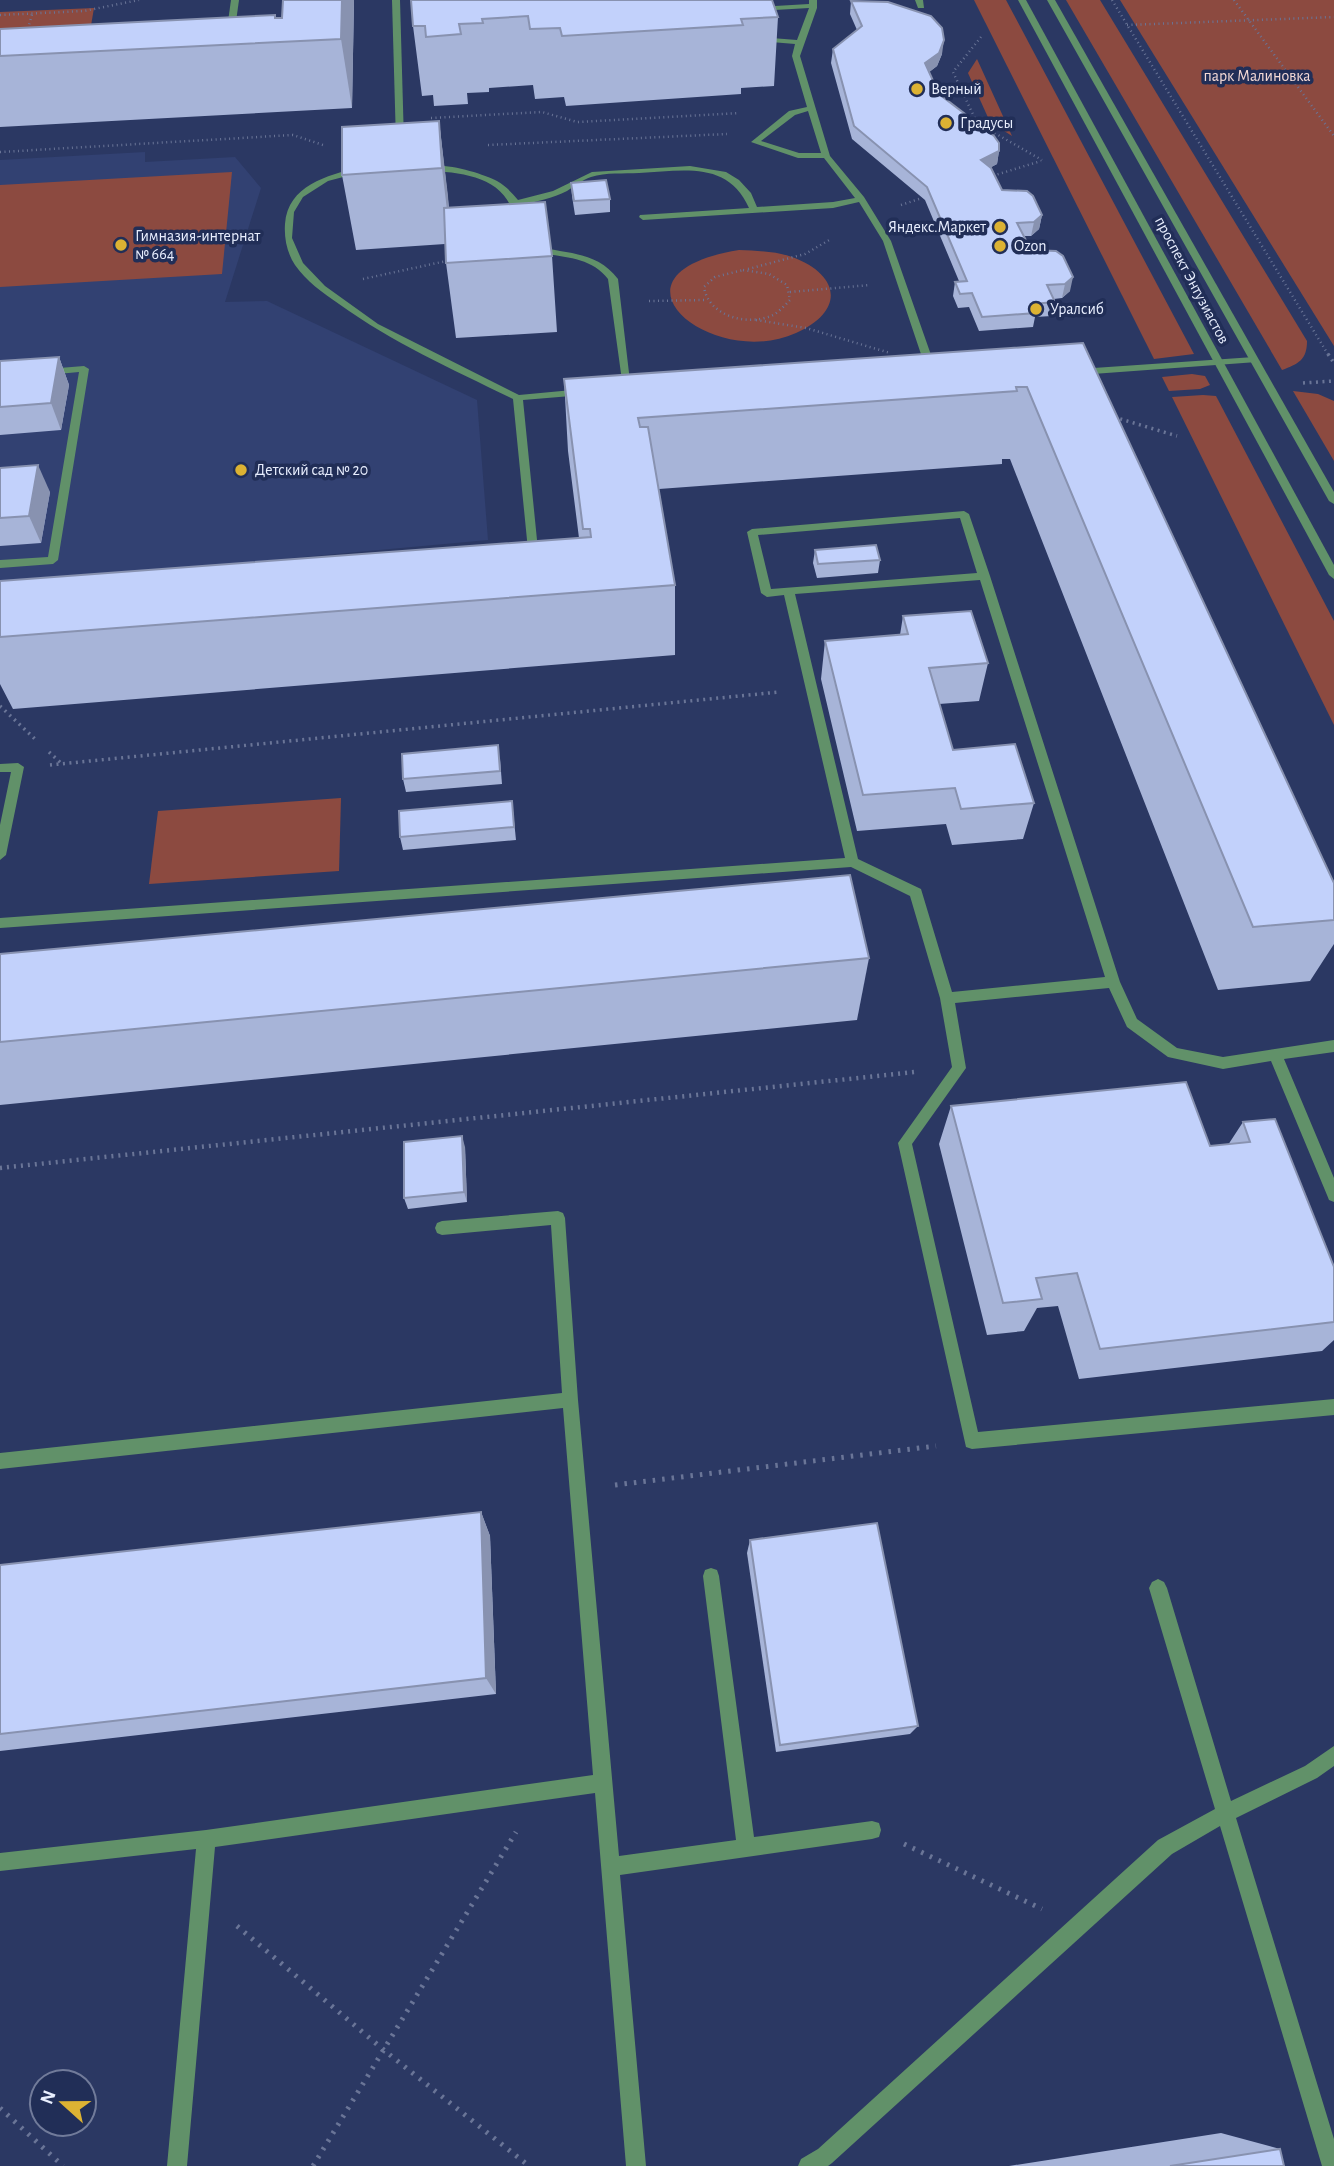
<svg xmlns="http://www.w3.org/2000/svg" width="1334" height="2166" font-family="'Alegreya Sans',sans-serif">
	<rect width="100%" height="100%" fill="#2b3863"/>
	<!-- built -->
	<path fill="#324172" d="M145,152V162L235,157L261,188L225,302L267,301L477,400L488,540L0,585V160Z"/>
	<!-- green -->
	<g fill="#8c4a40">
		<path d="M974,0H1006L1194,354L1154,359Z"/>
		<path d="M1066,0H1100L1307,341C1307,360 1298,364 1282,370Z"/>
		<path d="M1120,0H1334V346Z"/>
		<path d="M94,8L87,49L0,53V12Z"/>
		<path d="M977,59L1012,136L990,122L968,73Z"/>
		<path d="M232,172L222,274L0,287V185Z"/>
		<path d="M739,250C757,251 775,251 792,257C841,275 845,311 796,333C712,371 593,274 739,250Z"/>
		<path d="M1192,374L1205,376L1210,385L1200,389L1169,391L1162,377Z"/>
		<path d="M1293,391L1318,394L1334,401V461Z"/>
		<path d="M1203,395L1216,396L1334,621V725L1172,397Z"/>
		<path d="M341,798L339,871L149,884L158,811Z"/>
	</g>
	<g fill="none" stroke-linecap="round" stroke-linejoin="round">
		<!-- path-far3 -->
		<g stroke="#6a7597" stroke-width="2.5" stroke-dasharray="1 3.5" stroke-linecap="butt">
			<path d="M1112,0L1329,356"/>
			<path d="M1234,0L1334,136"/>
			<path d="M0,15L84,11L139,0"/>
			<path d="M1127,25L1334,17"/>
			<path d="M27,33L32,14"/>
			<path d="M981,37L953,72L977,123L1042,160"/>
			<path d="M431,118L542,112L577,122L739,113"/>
			<path d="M488,145L727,134"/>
			<path d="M0,152L293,135L326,146"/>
			<path d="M989,177L1041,161"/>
			<path d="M901,205L922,198"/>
			<path d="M748,269L805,254L831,239"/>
			<path d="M743,270L769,274L787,285L790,300C785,305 779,312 773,315C748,327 708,316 704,287L715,277Z"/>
			<path d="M363,279L451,260"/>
			<path d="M790,292L870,285"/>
			<path d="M649,301L704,300"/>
			<path d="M756,320L806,328L890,353"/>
		</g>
		<!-- path-far2 -->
		<g stroke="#6a7597" stroke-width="3.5" stroke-dasharray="2 4.5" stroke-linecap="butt">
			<path d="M1328,354L1334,363"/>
			<path d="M1303,383L1334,381"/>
			<path d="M1114,417L1177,436"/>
			<path d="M0,706L35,739"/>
			<path d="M49,752L62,764"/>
			<path d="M50,765L779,692"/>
		</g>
		<!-- path-far1 -->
		<path stroke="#6a7597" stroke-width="4.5" stroke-dasharray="2 5" stroke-linecap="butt" d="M0,1168L915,1072"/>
		<!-- path -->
		<g stroke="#6a7597" stroke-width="5" stroke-dasharray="2.5 7" stroke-linecap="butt">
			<path d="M615,1485L936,1446"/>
			<path d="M904,1844L1042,1909"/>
			<path d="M237,1926L385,2051L529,2166"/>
			<path d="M0,2108L63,2166"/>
			<path d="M313,2166L516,1832"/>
		</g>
		<!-- service -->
		<g fill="#619169" fill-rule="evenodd">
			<path d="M231,0H239L234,36L230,38L226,36Z"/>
			<path d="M392,0H400L404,142L400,144L396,142Z"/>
			<path d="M809,0H817V8L800,56L830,156L864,197L891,241L937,372L935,374L927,372L883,241L859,202L833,208L643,220L639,217L640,215L749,208C728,160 682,171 639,173C624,174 606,172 591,177C582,180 575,186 567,191C553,198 536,202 520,205L523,223L519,226L515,223C510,178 465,172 427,171L423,168C438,160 482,173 497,181C506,186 512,193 518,200L553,191L592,172L690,166L726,172L739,180L751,193L757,207L833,202L855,198L824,158H798L751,142L789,111L807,107L792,56L795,44L758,41L754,39L758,37L797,40L809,8L759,11L755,9L759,7L809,4ZM808,111L821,153H799L761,141L795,115Z"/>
			<path d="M915,0H923L924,8H918Z"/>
			<path d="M359,167L362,168V172L328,181L303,197L294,212L292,238L303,263L325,286L378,324L519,395L583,389L588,392L583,395L523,400L539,560L538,563L534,564L529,560L513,399C454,370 393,343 339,304C323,293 306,281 295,265C287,253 284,238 285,224C288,185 327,176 359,167Z"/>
			<path d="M535,246C566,254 597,251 618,279L631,390L623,388L608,279C590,255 559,258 532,251V247Z"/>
			<path d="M1254,357L1257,358V362L1079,375L1074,372L1079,369Z"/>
			<path d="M84,366L89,369L58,560L53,564L0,568V560L48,557L79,372L47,375L42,372L47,369Z"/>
			<path d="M964,511L969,514L990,576L1120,982L1137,1019L1177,1048L1223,1057L1334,1040V1052L1284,1059L1334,1178V1202L1329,1200L1327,1195L1271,1061L1223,1069L1168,1057L1127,1027L1109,988L955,1003L966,1068L912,1144L978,1432L1334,1399V1415L972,1449L966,1447L898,1143L952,1067L940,998L910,896L851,867L0,928V918L845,858L784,595L767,597L761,593L747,532L752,529ZM960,518L977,573L771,589L758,535ZM980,580L1105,977L952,992L921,889L858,859L795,594Z"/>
			<path d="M18,763L24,767L6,855L0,860V825L11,772H0V764Z"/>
			<path d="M558,1211L563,1213L565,1218L578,1400L619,1856L736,1840L703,1576L705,1570L711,1568L717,1570L719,1576L754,1837L872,1821L879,1823L881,1830L879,1837L872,1839L620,1875L646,2166H626L595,1793L215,1847L187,2166H167L196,1849L0,1871V1853L206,1830L593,1775L563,1408L0,1469V1453L562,1393L551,1225L442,1235L437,1233L435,1228L437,1223L442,1221Z"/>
			<path d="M1158,1579L1164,1582L1167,1588L1231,1801L1305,1766L1334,1746V1766L1317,1778L1236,1818L1334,2139V2166H1322L1220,1826L1172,1854L832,2163L828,2166H798L801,2159L818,2149L1158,1840L1215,1809L1149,1588L1152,1582Z"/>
		</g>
		<!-- tertiary -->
		<g fill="#619169" fill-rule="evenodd">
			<path d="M1018,0H1026L1334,565V579L1329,575Z"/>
			<path d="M1047,0H1055L1334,492V504L1329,501Z"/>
		</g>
	</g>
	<!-- wall -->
	<g fill="#a7b4d8">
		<path d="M283,0H354L352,108L0,127V29L275,15L276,18H282Z"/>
		<path d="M411,0L778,17L774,86L741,88V94L566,106L564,97L535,99L533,85L489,88V92L467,93L468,104L434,106L433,95L422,96L413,26Z"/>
		<path d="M851,1L942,54L937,66L929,72L939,94L999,151L997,164L991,167L1002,190L1042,215L1039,229L1031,236H1024L1031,250L1056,251L1070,291L1062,298L1054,299L1055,302L1052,316L1035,317L1033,327L979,331L969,307L958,308L953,296L955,282L959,281L925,200L852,139L831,63L833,49L857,30L850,14Z"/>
		<path d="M439,121L449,208L552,256L557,332L456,338L446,263L445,244L356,250L342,175Z"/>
		<path d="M571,183L610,199V212L575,215L572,196Z"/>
		<path d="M1083,343L1334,883V944L1310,981L1218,990L1010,459H1002V464L659,489L675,585V655L13,709L0,684V581L579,538L568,451L564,379Z"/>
		<path d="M59,357L69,385L61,430L0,435V361Z"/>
		<path d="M0,468L50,492L41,543L0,546Z"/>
		<path d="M815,550L880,560L878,573L817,578L813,563Z"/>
		<path d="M903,616L988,663L979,701L939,704L953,750L1034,803L1023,839L952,845L946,824L857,831L821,679L825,641L900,635Z"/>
		<path d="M500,759L502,784L406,792L403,779Z"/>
		<path d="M512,801L516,840L403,850L400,837Z"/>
		<path d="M0,954L869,958L857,1020L0,1105Z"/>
		<path d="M951,1106L1210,1146L1228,1145L1243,1122L1334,1267V1340L1322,1351L1079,1379L1058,1306L1037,1308L1024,1331L987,1335L939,1144Z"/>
		<path d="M465,1147L467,1202L408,1209L404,1198Z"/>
		<path d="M481,1512L490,1536L496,1694L0,1751V1565Z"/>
		<path d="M750,1540L918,1726L910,1734L776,1752L747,1553Z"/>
		<path d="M1221,2133L1280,2149L1284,2166H1009Z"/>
	</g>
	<!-- shaded-wall -->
	<g fill="#8892b0">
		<path d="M342,0H354L352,108L341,39Z"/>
		<path d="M944,40L942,54L937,66L923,77L925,63Z"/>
		<path d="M439,121L448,196L451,244L442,168Z"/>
		<path d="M999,151L997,164L979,174L981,160Z"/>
		<path d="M1042,215L1039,229L1031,236L1034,222Z"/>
		<path d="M1073,277L1070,291L1062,298L1065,284Z"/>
		<path d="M59,357L69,385L61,430L51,403Z"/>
		<path d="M38,465L50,492L41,543L29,516Z"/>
		<path d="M462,1136L465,1147L467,1202L464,1192Z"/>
		<path d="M481,1512L490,1536L496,1694L486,1678Z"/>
	</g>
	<!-- building -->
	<g fill="#c2d1fb" stroke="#8892b0" stroke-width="2">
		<path d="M283,0H342L341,39L0,56V29L275,15V18H282Z"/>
		<path d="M411,0H772L778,17L741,19L743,25L562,36L560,28L530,29L528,16L482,19L483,23L459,24L461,34L426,37L425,26H413Z"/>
		<path d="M851,1L888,2L931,16L942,28L944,40L939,53L925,63L939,94L994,136L999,143V151L981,160L991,168L1002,190L1027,191L1033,196L1042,215L1034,222L1017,223L1031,250L1056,251L1063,256L1073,277L1065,284L1047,285L1055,302L1031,304L1036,313L982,317L972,293L960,294L955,282L967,281L927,187L854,126L833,49L862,26Z"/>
		<path d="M439,121L442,168L342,175V127Z"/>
		<path d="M606,180L610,199L574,201L571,183Z"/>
		<path d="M545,202L552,256L446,263L444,208Z"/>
		<path d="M1083,343L1334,883V920L1253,927L1027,387H1016L1017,391L638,418L640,427H648L675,585L0,637V581L591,537L590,529H583L564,379Z"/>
		<path d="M59,357L51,403L0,407V361Z"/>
		<path d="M38,465L29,516L0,518V468Z"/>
		<path d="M876,545L880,560L818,564L815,550Z"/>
		<path d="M971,611L988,663L929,668L953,750L1015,744L1034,803L961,809L955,788L863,795L825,641L908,634L903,616Z"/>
		<path d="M498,745L500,771L403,779L402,754Z"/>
		<path d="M512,801L514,827L400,837L399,811Z"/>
		<path d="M850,875L869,958L0,1042V954Z"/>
		<path d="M1186,1082L1210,1146L1250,1142L1243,1122L1275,1119L1334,1267V1322L1100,1349L1077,1273L1036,1278L1042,1299L1003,1303L951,1106Z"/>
		<path d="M462,1136L464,1192L404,1198V1142Z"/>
		<path d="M481,1512L486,1678L0,1734V1565Z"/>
		<path d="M877,1523L918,1726L780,1745L750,1540Z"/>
		<path d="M1280,2149L1284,2166H1170Z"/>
	</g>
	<!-- markers -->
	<g fill="#dcb233" stroke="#212e57" stroke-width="2.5">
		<circle cx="917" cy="89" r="7"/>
		<circle cx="946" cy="123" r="7"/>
		<circle cx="1000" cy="227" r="7"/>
		<circle cx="121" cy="245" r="7"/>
		<circle cx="1000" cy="246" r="7"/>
		<circle cx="1036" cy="309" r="7"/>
		<circle cx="241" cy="470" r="7"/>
	</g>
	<g text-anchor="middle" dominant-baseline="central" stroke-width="7" stroke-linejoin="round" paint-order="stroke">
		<!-- far-park labels -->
		<g font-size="16" fill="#f4dad6" stroke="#212e57">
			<text x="1257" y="76">парк Малиновка</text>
		</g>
		<!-- far-poi labels -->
		<g font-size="16" fill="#e8eefe" stroke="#212e57" text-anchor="start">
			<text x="931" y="89">Верный</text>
			<text x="960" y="123">Градусы</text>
			<text x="986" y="227" text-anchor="end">Яндекс.Маркет</text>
			<text x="135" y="236">Гимназия-интернат<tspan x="135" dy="18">№ 664</tspan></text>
			<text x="1014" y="246">Ozon</text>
			<text x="1050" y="309">Уралсиб</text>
			<text x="255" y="470">Детский сад № 20</text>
		</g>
		<!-- far-street labels -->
		<g font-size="16" fill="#e8eefe" stroke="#212e57">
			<text transform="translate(1192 280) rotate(62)">проспект Энтузиастов</text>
		</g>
	</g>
	<!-- north arrow -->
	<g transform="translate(63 2103) rotate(291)"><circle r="33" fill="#212e57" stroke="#717b9a" stroke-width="2"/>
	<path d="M0-5L12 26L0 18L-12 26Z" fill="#dcb233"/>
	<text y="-10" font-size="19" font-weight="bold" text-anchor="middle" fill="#e8eefe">N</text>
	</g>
</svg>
